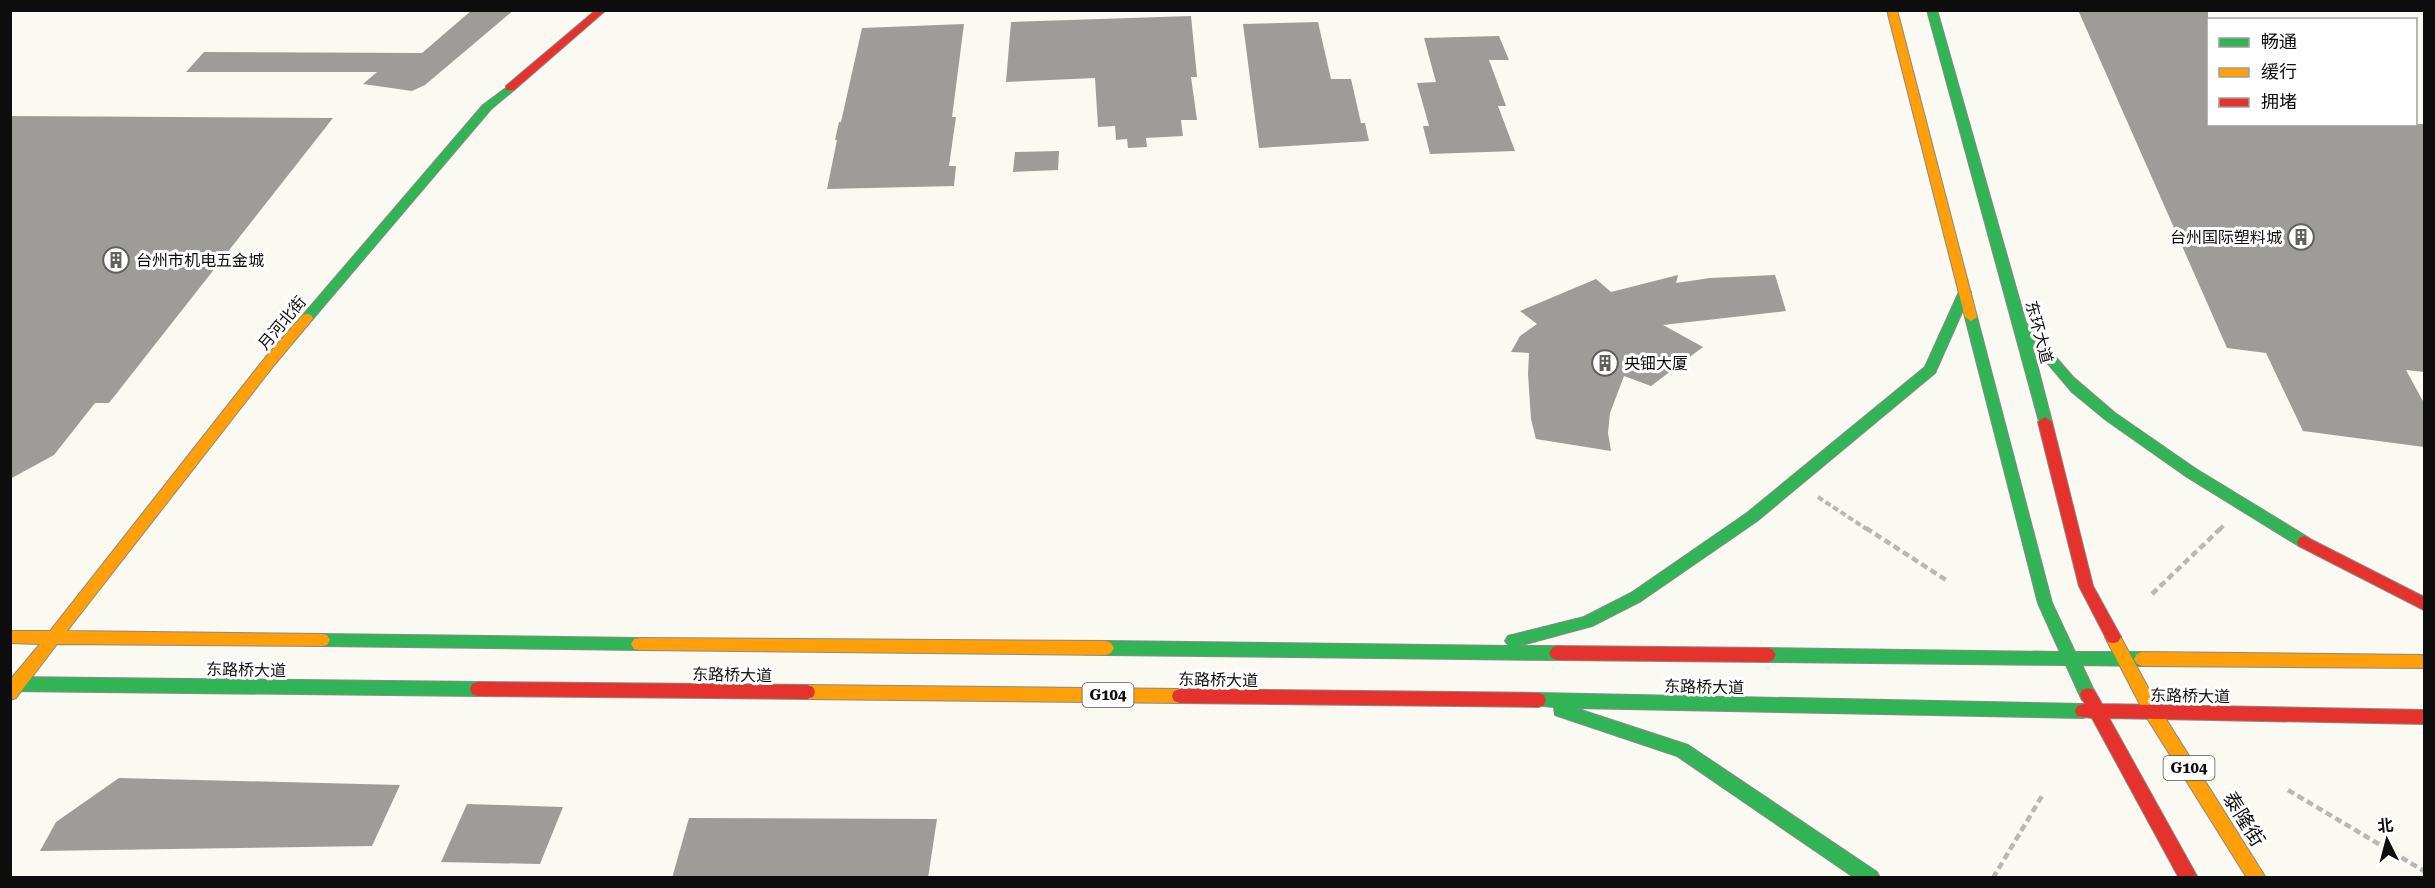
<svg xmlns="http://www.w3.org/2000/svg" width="2435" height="888" font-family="'Roboto Serif','Noto Sans SC',serif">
	<rect width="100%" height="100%" fill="#fafaf2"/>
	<!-- building -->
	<g fill="#9d9c98">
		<path d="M472,10H514L425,85L412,91L363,84L377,72H186L204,52L422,53Z"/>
		<path d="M2078,10H2208V124H2424V372L2406,370L2424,403V447L2303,431L2266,353L2227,348Z"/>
		<path d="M1191,16L1197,77H1191L1197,120H1181L1183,136L1146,138L1147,147L1128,148L1127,139L1116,140L1115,126L1098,127L1095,78L1006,82L1011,22Z"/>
		<path d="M1318,22L1331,79H1351L1361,123H1365L1369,141L1259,148L1243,24Z"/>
		<path d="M964,24L952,117H956L949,166H956L954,186L827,189L837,140H835L839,122H841L862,28Z"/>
		<path d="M1499,36L1509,60H1489L1506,106H1498L1515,151L1430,154L1423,126H1429L1417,83L1436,82L1424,38Z"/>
		<path d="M10,116L333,118L109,403H95L54,455L10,479Z"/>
		<path d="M1059,151L1058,170L1013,172L1015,152Z"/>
		<path d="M1678,275L1676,283L1710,278L1775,275L1786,311L1663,325L1703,347L1651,386L1624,376L1610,413L1608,433L1611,451L1536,439L1531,419L1528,374L1529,353L1511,352L1520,336L1537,324L1520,311L1596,279L1611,292Z"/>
		<path d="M119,778L400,785L372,846L40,851L56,822Z"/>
		<path d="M467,804L563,807L540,864L441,862Z"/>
		<path d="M689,818L937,819L928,878H672Z"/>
	</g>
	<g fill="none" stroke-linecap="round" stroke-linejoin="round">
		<!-- fast casing -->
		<g stroke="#8a8a87" stroke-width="2">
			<g id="fast">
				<path d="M1927,10H1937L2026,323L2073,377L2115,413L2196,469L2309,538L2311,542L2309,546H2299L2187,477L2106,420L2072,392L2032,345L2052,422L2045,427L2040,425Z"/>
				<path d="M510,85L515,88L514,90L491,109L311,321H303L301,318L303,315L483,105Z"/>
				<path d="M1965,288L1971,292L1935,373L1757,521L1641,601L1592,626L1518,646H1557L1562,648L1565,653L1562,658L1557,660L1106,655L1101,653L1098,648L1101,643L1106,641L1509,646L1505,641L1508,636L1584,617L1631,593L1747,513L1925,367L1959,292Z"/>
				<path d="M1971,313L1977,317L2052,603L2075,652H2142L2147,654L2150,659L2147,664L2142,666L2082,665L2096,695L2094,700L2088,702L2082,700L2066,665L1768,662L1763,660L1760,655L1763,650L1768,648L2060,652L2038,603L1965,317Z"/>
				<path d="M322,634L639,638L644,639L647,644L644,649L639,650L322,646L317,645L314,640L317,635Z"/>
				<path d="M10,677L478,682L484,684L486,689L484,694L478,696L10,691Z"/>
				<path d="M1538,693L2083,704L2089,706L2091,711L2089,716L2083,718L1575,708L1688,745L1877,872L1880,878H1855L1677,756L1555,715L1554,707L1532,705L1530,700L1532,695Z"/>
			</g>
		</g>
		<!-- slow casing -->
		<g stroke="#8a8a87" stroke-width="2">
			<g id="slow">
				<path d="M1887,10H1897L1977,317L1971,321L1965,317Z"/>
				<path d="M307,314L311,315L313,318L311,321L275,364L67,631L322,634L327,635L330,640L327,645L322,646L57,644L16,698L10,700V680L40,644L10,643V631H50L265,358L303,315Z"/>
				<path d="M2113,631L2118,632L2159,708L2266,878H2247L2147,718L2105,637L2108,632Z"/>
				<path d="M639,638L1106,641L1111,643L1114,648L1111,653L1106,655L639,650L634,649L631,644L634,639Z"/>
				<path d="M2142,652L2424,655V668L2142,666L2137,664L2134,659L2137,654Z"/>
				<path d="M807,685L1180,689L1186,691L1188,696L1186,701L1180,703L807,699L801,697L799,692L801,687Z"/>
			</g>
		</g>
		<!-- jam casing -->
		<g stroke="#8a8a87" stroke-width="2">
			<g id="jam">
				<path d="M596,10H606L514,90H506V86Z"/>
				<path d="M2045,417L2052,422L2093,586L2121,637L2118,642L2113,643L2108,642L2079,586L2038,422Z"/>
				<path d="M2304,536L2424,597V610L2299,546L2297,542L2299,538Z"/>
				<path d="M1557,646L1768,648L1773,650L1776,655L1773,660L1768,662L1557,660L1552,658L1549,653L1552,648Z"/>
				<path d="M478,682L807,685L813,687L815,692L813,697L807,699L478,696L472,694L470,689L472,684Z"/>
				<path d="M2088,688L2094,690L2102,704L2424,710V724L2109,718L2198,878H2179L2092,718L2077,716L2075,711L2077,706L2085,704L2080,695L2082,690Z"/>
				<path d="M1180,689L1538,693L1544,695L1546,700L1544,705L1538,707L1180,703L1174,701L1172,696L1174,691Z"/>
			</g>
		</g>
		<!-- path-far1 -->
		<g stroke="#b8b8b6" stroke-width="4" stroke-dasharray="6 3" stroke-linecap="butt">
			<path d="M1818,497L1868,530"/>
			<path d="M2219,530L2225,524"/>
		</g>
		<!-- path -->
		<g stroke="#b8b8b6" stroke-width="4.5" stroke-dasharray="7 4" stroke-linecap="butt">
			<path d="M1866,528L1946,580"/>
			<path d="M2152,594L2221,528"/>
			<path d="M2288,790L2424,871"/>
			<path d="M1993,878L2042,796"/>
		</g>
		<!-- fast -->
		<use href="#fast" fill="#30b455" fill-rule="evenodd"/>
		<!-- slow -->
		<use href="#slow" fill="#ff9f0a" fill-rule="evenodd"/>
		<!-- jam -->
		<use href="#jam" fill="#e5322d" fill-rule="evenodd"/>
	</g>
	<!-- icons -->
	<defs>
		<g id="building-ring" transform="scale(1.35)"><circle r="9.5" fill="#fff" stroke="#60605d" stroke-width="1.5"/><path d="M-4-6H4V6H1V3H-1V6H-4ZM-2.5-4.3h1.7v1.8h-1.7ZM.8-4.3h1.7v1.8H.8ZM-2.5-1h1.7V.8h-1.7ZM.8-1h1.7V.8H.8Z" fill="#60605d"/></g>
	</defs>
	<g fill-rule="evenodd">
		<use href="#building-ring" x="2301" y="237"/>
		<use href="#building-ring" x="116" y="260"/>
		<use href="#building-ring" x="1605" y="363"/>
	</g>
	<g text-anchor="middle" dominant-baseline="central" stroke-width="6" stroke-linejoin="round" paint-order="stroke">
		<!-- shield labels -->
		<g fill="#fff" stroke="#565656" stroke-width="1.5">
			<rect x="1082.5" y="683" width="51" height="24" rx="4.5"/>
			<rect x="2163.5" y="756" width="51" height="24" rx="4.5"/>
		</g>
		<g font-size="15" font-weight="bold" fill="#0d0d0d">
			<text x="1108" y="695">G104</text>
			<text x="2189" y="768">G104</text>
		</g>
		<!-- poi labels -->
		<g font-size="16" fill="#0d0d0d" stroke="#fff" text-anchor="start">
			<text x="2282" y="237" text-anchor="end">台州国际塑料城</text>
			<text x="136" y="260">台州市机电五金城</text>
			<text x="1624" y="363">央钿大厦</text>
		</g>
		<!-- street labels -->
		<g font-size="16" fill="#0d0d0d" stroke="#fff">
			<text transform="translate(282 323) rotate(-50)">月河北街</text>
			<text transform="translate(2039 332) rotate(75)">东环大道</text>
			<text transform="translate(246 670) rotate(1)">东路桥大道</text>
			<text transform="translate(732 675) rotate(1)">东路桥大道</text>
			<text transform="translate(1218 680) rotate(1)">东路桥大道</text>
			<text transform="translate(1704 687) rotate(1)">东路桥大道</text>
			<text transform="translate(2190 696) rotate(1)">东路桥大道</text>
		</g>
		<!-- near-street labels -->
		<g font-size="20" fill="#0d0d0d" stroke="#fff">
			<text transform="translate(2244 819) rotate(58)">泰隆街</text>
		</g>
	</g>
	<!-- border -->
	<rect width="2435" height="888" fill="none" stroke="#0d0d0d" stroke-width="24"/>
	<!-- legend -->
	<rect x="2207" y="18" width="210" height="108" fill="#ffffff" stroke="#9e9e9e" stroke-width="1.5"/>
	<rect x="2219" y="38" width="30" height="9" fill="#30b455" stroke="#9e9e9e" stroke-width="1.5"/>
	<text x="2261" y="48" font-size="18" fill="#0d0d0d">畅通</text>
	<rect x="2219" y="68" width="30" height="9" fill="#ff9f0a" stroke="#9e9e9e" stroke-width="1.5"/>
	<text x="2261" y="78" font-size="18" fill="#0d0d0d">缓行</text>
	<rect x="2219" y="98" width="30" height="9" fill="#e5322d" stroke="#9e9e9e" stroke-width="1.5"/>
	<text x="2261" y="108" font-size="18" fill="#0d0d0d">拥堵</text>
	<!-- north arrow -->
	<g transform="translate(2387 840) rotate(354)" stroke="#ffffff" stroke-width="4.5" paint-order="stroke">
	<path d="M0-4.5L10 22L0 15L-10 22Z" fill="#0d0d0d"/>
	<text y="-9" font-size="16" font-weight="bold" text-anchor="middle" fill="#0d0d0d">北</text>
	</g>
</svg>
